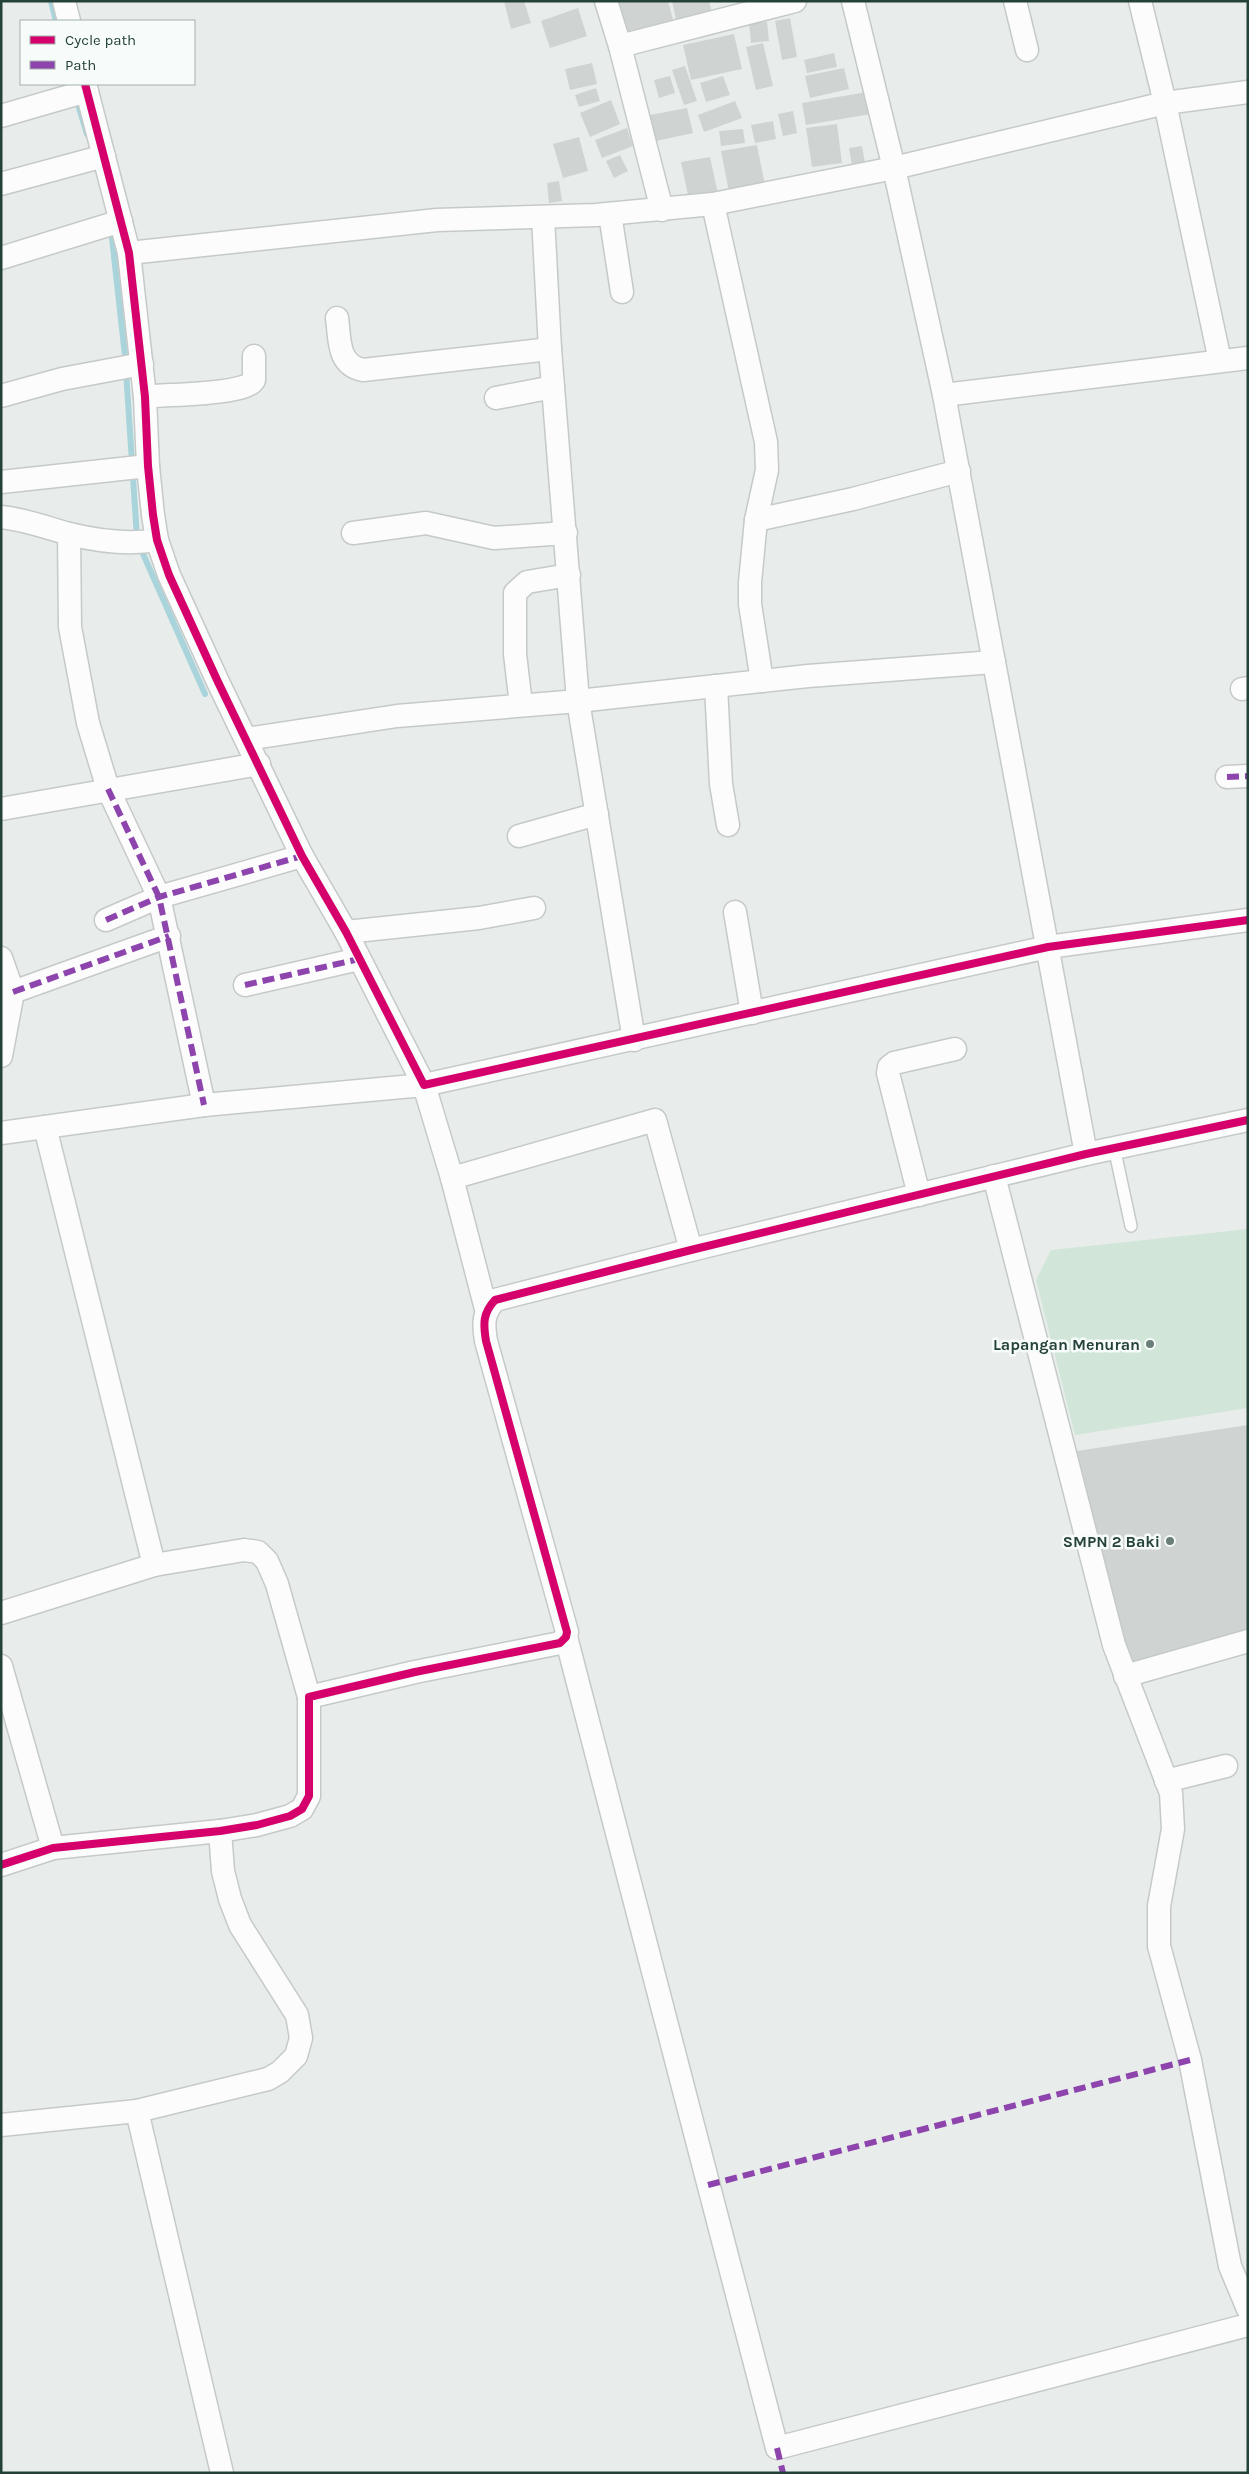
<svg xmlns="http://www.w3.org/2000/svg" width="1249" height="2474" font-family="Karla,sans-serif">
	<rect width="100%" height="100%" fill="#e8edeb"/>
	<!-- green -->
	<path fill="#d1e6d8" d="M1248,1229V1408L1075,1435L1036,1280L1051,1250Z"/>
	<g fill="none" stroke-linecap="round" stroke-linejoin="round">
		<!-- stream -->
		<g stroke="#a9d4db" stroke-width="6">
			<path d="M51,1L56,21"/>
			<path d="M76,98L87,134"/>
			<path d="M111,229L125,356L137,538"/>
			<path d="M140,547L205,694"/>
		</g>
	</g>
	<!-- building -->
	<g fill="#cfd4d2">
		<path d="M504,1H524L531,23L511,29Z"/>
		<path d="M611,1H668L675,27L621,40Z"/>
		<path d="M672,1H709L712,12L676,20Z"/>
		<path d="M578,8L587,36L550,48L541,21Z"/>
		<path d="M790,18L797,57L782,60L775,21Z"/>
		<path d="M767,22L769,41L751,43L749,23Z"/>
		<path d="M734,34L742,69L691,80L683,45Z"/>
		<path d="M763,43L773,86L756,90L746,47Z"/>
		<path d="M834,53L837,67L807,73L804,60Z"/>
		<path d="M592,63L597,84L570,90L565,69Z"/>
		<path d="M685,66L697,101L684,105L672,70Z"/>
		<path d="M844,68L849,89L810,98L805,76Z"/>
		<path d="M670,76L675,93L659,98L654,80Z"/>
		<path d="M723,76L730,95L706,102L700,83Z"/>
		<path d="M596,88L600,101L579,107L575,95Z"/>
		<path d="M867,92L871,114L806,125L802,103Z"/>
		<path d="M611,100L620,124L590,137L580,113Z"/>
		<path d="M735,101L742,118L704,132L698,115Z"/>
		<path d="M687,108L693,133L656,141L650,115Z"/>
		<path d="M793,111L797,133L783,136L778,114Z"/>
		<path d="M773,121L776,139L755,143L751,125Z"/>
		<path d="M837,124L842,163L812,167L806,128Z"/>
		<path d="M627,128L633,146L602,158L595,140Z"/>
		<path d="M743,129L745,143L721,146L719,131Z"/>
		<path d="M579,137L588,171L563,178L553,144Z"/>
		<path d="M757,145L765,185L729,192L721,151Z"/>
		<path d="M862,146L866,169L853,171L849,148Z"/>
		<path d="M620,155L628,171L614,178L606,161Z"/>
		<path d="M710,157L718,194L689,200L681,162Z"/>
		<path d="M559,181L562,201L549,203L547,183Z"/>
		<path d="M1248,1425V1630L1123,1667L1070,1452Z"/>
	</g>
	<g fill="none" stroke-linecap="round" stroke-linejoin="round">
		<!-- lane casing -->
		<g stroke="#c5cac8" stroke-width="14">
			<path id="lane" d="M1114,1147L1131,1226"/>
		</g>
		<!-- street casing -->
		<g stroke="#c5cac8" stroke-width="25">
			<g id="street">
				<path d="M64,1L69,21"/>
				<path d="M606,1L620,46"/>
				<path d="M853,1L894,168L944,395L1086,1154"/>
				<path d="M1015,1L1027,50"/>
				<path d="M1140,1L1165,103L1220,361"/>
				<path d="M85,84L129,253L145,397L148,466L153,515L157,540L169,575L218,682L302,856L346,932L424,1085L1048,947L1248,920"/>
				<path d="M1,116L87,91"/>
				<path d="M1,184L104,156"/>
				<path d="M713,204L766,442L767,470L756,520L750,582V604L762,681"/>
				<path d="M662,210L620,46L795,1"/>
				<path d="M610,214L622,292"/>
				<path d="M543,217L550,349L578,701L634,1040"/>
				<path d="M129,253L437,220L596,215L713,204L894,168L1165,103L1248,92"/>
				<path d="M1,258L121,221"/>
				<path d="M337,318C340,339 337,365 363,370L550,349"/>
				<path d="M944,395L1248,358"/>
				<path d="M1,396L62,379L142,364"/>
				<path d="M145,397C165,394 247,395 254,380V356"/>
				<path d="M496,398L553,387"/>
				<path d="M1,482L148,466"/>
				<path d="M1,517C28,520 44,527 69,534C98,541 128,545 157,540"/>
				<path d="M756,520L853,499L959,471"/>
				<path d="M353,533L426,523L494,538L566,533"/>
				<path d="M69,534L70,627L88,723L108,789L159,897L204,1105"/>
				<path d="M716,686L721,784L728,825"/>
				<path d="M1242,689L1248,688"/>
				<path d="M521,705L515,654V593L527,582L569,575"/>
				<path d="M246,739L397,716L578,701L808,676L994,662"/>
				<path d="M1227,777L1248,776"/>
				<path d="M1,809L259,764"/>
				<path d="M519,836L597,814"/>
				<path d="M735,912L752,1013"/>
				<path d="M106,920L159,897L302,856"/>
				<path d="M346,932L479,918L534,908"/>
				<path d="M1,958L13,992L1,1056"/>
				<path d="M245,985L359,959"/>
				<path d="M13,992L169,936"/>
				<path d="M45,1127L154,1565"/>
				<path d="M1,1133L204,1105L424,1085L452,1178L486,1309"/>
				<path d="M994,1176L1114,1645L1171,1793L1173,1829L1159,1906V1946L1190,2060L1230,2266L1248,2309"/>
				<path d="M452,1178L655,1120L691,1250"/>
				<path d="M919,1195L888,1073L889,1067L894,1063L955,1049"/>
				<path d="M1,1613L154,1565L244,1550L258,1552L267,1561L277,1584L309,1697"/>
				<path d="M566,1637L777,2448L1248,2325"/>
				<path d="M1,1666L53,1848"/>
				<path d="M1125,1676L1248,1641"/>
				<path d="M1166,1781L1226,1766"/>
				<path d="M1,1865L53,1848L220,1831L257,1825L290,1816L302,1809L309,1796V1697L415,1672L560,1643L566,1637L567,1632L486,1341C483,1323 483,1313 495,1300L691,1250L1086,1154L1248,1120"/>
				<path d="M137,2111L222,2473"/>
				<path d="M1,2125L137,2111L268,2079L280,2072L296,2056L301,2038L297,2015L240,1925L230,1899L223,1871L220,1831"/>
			</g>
		</g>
		<!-- lane -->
		<use href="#lane" stroke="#fcfcfc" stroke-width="11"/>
		<!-- street -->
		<use href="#street" stroke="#fcfcfc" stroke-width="22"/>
		<!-- quiet -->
		<g stroke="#8e44ad" stroke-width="6" stroke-dasharray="12 6" stroke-linecap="butt">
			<path d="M1227,777L1248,776"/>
			<path d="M108,789L159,897L204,1105"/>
			<path d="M106,920L159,897L302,856"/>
			<path d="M245,985L359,959"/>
			<path d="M13,992L169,936"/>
			<path d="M708,2185L1190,2060"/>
			<path d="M777,2448L783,2473"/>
		</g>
		<!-- cycleway casing -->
		<g stroke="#f7fbf9" stroke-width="11">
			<g id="cycleway">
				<path d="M85,84L129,253L145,397L148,466L153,515L157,540L169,575L218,682L302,856L346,932L424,1085L1048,947L1248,920"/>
				<path d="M1,1865L53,1848L220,1831L257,1825L290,1816L302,1809L309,1796V1697L415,1672L560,1643L566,1637L567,1632L486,1341C483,1323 483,1313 495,1300L691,1250L1086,1154L1248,1120"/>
			</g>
		</g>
		<!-- cycleway -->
		<use href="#cycleway" stroke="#d6006c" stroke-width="8"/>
	</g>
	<!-- markers -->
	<g fill="#697e78" stroke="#f7fbf9" stroke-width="2">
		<circle cx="1150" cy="1344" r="5"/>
		<circle cx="1170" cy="1541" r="5"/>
	</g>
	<g text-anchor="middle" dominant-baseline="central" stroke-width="5" stroke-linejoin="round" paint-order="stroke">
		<!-- poi labels -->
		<g font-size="16" font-weight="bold" fill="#24423a" stroke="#f7fbf9" text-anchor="end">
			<text x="1140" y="1344">Lapangan Menuran</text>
			<text x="1160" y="1541">SMPN 2 Baki</text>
		</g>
	</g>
	<!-- border -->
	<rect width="1249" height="2474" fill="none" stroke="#24423a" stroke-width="5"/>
	<!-- legend -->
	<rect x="20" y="20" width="175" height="65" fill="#f7fbf9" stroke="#a3b1ad"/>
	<rect x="30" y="36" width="25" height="8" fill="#d6006c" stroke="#a3b1ad"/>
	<text x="65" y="45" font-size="15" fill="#24423a">Cycle path</text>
	<rect x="30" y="61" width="25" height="8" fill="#8e44ad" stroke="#a3b1ad"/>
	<text x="65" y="70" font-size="15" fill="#24423a">Path</text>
</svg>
